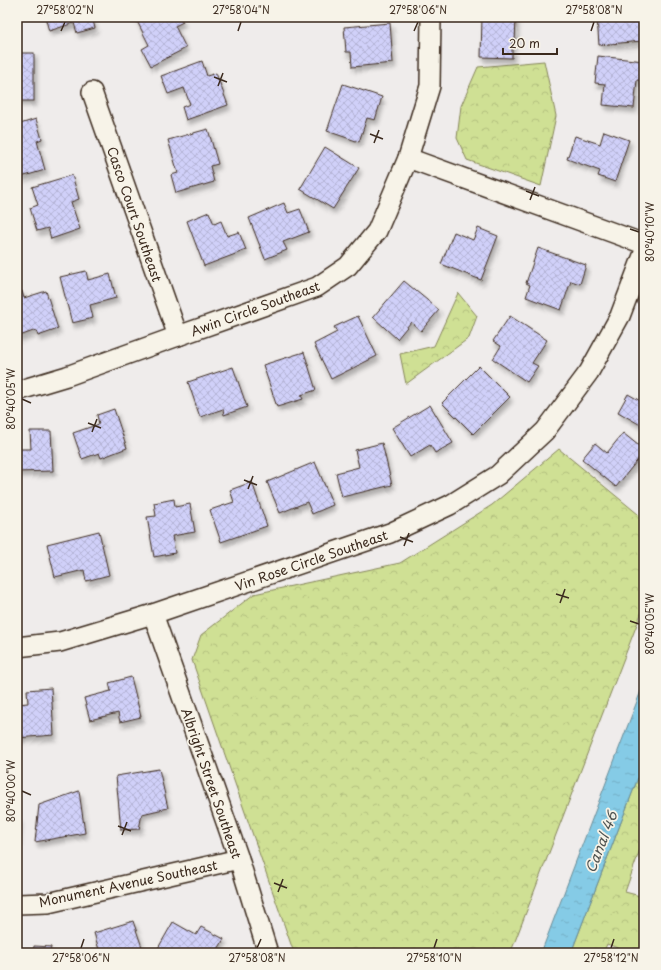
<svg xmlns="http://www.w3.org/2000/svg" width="661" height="970" font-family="'Playpen Sans',sans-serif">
	<defs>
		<pattern id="forest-crowns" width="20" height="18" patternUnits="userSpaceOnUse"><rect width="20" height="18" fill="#cfe094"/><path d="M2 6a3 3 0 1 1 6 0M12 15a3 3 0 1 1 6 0" fill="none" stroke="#b3c07f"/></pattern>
		<pattern id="water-ripples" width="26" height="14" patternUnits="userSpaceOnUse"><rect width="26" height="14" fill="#85cbe6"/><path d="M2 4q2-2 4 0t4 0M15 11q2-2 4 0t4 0" fill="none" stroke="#74aec5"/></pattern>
		<pattern id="building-cross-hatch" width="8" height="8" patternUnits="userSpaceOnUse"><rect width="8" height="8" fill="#d0d0f9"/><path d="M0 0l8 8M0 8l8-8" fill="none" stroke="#b4b3d5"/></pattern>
		<filter id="shadow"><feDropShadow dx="2.5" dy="4.5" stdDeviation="2" flood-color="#0004"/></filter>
	</defs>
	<rect width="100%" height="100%" fill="#efeceb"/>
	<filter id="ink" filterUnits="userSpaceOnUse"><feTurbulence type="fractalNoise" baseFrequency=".025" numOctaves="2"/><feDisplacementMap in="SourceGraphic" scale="8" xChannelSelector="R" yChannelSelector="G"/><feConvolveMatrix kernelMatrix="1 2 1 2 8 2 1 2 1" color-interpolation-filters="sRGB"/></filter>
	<g filter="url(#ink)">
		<!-- forest -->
		<g fill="url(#forest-crowns)" stroke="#858559">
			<path d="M544,61L556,116L541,186L467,160L457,138L461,106L478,67Z"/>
			<path d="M458,293L477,316L469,338L406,384L400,354L434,346Z"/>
			<path d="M559,449L644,519V606L512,949L487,953H294L192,660L201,635L254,594L400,563L492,505Z"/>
			<path d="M644,762V838L625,892L644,897V953H631L607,944L603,953H571Z"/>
		</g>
		<!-- water -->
		<path fill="url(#water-ripples)" stroke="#678b96" d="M644,683V762L571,953H541Z"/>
		<!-- building -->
		<g fill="url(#building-cross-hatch)" stroke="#3b2a1e" filter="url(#shadow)">
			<path d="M45,17H92L95,28L77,33L74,23L49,31Z"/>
			<path d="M135,17H180L183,22L175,26L186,48L151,66L142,49L149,45Z"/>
			<path d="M482,17H516L515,42H512V58L481,57Z"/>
			<path d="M597,17H640L642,41L599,45Z"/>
			<path d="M390,23L393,63L352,67L351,52H346L344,27Z"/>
			<rect x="17" y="53" width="17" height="48"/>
			<path d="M598,56L644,61V80H637L634,108L603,105L605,84L595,83Z"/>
			<path d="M202,61L207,76L216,73L228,105L186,120L182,107L190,104L184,88L168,94L161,76Z"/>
			<path d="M343,84L382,97L375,120L367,118L359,142L327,131Z"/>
			<path d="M36,119L42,139L37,141L45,170L21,177L17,164V125Z"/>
			<path d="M208,129L218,164L210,166L214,182L176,193L171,175L178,173L168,140Z"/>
			<path d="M604,131L629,140L615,182L598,176L600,171L567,159L575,136L600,144Z"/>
			<path d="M325,147L359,168L333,209L300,189Z"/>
			<path d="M72,175L79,199L71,202L80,229L51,239L48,228L37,231L30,208L38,205L32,187Z"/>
			<path d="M284,203L288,213L300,209L309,232L283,242L287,250L265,259L249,218Z"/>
			<path d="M209,212L214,224L221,221L227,236L239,232L246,250L204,266L187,221Z"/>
			<path d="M478,228L498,236L481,280L441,264L454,232L473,240Z"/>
			<path d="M538,248L586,265L580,284L571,281L561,310L526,297L530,285L526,283Z"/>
			<path d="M86,271L88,280L110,274L116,298L90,305L93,318L72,323L60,277Z"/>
			<path d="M404,281L439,310L421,331L411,322L397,339L373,317Z"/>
			<path d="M22,291L24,298L46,291L58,329L38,336L36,330L17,337V293Z"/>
			<path d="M358,316L377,356L331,379L314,344L337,332L334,327Z"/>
			<path d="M510,316L547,340L532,363L538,366L527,382L493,359L501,346L493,341Z"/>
			<path d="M304,352L316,390L301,395L303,399L277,407L263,365Z"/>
			<path d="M479,366L510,397L473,434L442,403Z"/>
			<path d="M233,367L247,407L224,415L223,409L200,417L188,382Z"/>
			<path d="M628,394L642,402L644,398V427L618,412Z"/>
			<path d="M430,405L453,443L435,453L430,445L410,457L392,428Z"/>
			<path d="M114,409L127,448L101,458L99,453L82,459L73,433L99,424L97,415Z"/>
			<path d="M30,431H51L53,471L17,472V449H31Z"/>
			<path d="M623,433L644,450V452L616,487L582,459L595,443L607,453Z"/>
			<path d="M382,443L392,485L342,497L336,473L359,467L355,450Z"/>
			<path d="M315,462L333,505L312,514L307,502L280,513L267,482Z"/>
			<path d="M252,482L267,526L221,542L210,510L234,502L230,490Z"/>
			<path d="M174,499L175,507L190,504L195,532L172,536L175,553L154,557L147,517L156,516L154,503Z"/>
			<path d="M99,531L109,575L86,581L84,570L55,577L47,544Z"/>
			<path d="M131,677L141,717L120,722L118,713L90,720L84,698L111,691L109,683Z"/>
			<path d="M51,688L54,735L17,738V704L28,703L27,690Z"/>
			<path d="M159,769L168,808L142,814L139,829L121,830L116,776Z"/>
			<path d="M79,791L85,833L35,842L39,805Z"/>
			<path d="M17,819H19L17,845Z"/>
			<path d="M133,921L144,953H100L94,933Z"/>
			<path d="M173,922L196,935L201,927L224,939L216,953H162L157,950Z"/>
			<path d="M34,946L51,947L50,953H33Z"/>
		</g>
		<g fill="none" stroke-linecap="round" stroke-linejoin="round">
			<!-- street casing -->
			<g stroke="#3b2a1e" stroke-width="22">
				<g id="street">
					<path d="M92,92L178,336"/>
					<path d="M408,158L644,244"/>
					<path d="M17,391L67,376L178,336L317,287L348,266L377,231L408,158L430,86L431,17"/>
					<path d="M153,614L239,859L268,953"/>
					<path d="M17,647L60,642L153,614L390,533L450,505L498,475L545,431L589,372L620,316L644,253"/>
					<path d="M17,904L48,903L239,859"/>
				</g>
			</g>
			<!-- street -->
			<use href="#street" stroke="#f7f3e8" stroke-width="19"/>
		</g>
	</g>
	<!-- ticks -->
	<path fill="none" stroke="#3b2a1e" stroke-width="1.5" d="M61,31L65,22M238,31L241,22M414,31L418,22M591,31L594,22M214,77L227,82M218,86L223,73M370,134L383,139M374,143L379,130M526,191L539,196M530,200L535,187M630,229L639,232M22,399L31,403M88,423L101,428M92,432L97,419M244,480L257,485M248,489L253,476M400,537L413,542M404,546L409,533M556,594L569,598M560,603L565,589M630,621L639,624M22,791L31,795M118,826L131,831M122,835L127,822M274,883L287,888M278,892L283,879M81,948L84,939M257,948L261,939M434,948L437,939M611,948L614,939"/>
	<g text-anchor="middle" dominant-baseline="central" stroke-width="3.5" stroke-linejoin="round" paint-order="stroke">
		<!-- street labels -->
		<g font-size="13" fill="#3b2a1e" stroke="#f7f3e8">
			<text transform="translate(135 214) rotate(71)">Casco Court Southeast</text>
			<text transform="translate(255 308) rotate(-20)">Awin Circle Southeast</text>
			<text transform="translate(311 560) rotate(-19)">Vin Rose Circle Southeast</text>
			<text transform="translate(212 783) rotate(71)">Albright Street Southeast</text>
			<text transform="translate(128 883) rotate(-12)">Monument Avenue Southeast</text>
		</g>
		<!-- water labels -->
		<g font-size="14" font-style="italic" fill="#4e5250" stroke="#f7f3e8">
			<text transform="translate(601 842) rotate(-69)">Canal 46</text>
		</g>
	</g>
	<!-- margin -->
	<rect width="661" height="970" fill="none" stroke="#f7f3e8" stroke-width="44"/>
	<!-- scale -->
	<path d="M503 48v6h54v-6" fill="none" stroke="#3b2a1e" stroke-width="2"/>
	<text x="509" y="48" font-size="12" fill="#3b2a1e" stroke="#f7f3e8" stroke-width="3" paint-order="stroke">20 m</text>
	<rect x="22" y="22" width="617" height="926" fill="none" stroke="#3b2a1e" stroke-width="1.5"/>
	<g font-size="10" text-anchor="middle" fill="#3b2a1e">
		<text x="65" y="14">27°58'02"N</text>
		<text x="241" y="14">27°58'04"N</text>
		<text x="418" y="14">27°58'06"N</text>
		<text x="594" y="14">27°58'08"N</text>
		<text transform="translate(650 232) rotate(-90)" y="4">80°40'10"W</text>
		<text transform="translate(11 399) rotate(-90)" y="4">80°40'05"W</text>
		<text transform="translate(650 624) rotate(-90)" y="4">80°40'05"W</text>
		<text transform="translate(11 791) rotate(-90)" y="4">80°40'00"W</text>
		<text x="81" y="962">27°58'06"N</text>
		<text x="257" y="962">27°58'08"N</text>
		<text x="434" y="962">27°58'10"N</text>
		<text x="611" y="962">27°58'12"N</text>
	</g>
</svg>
